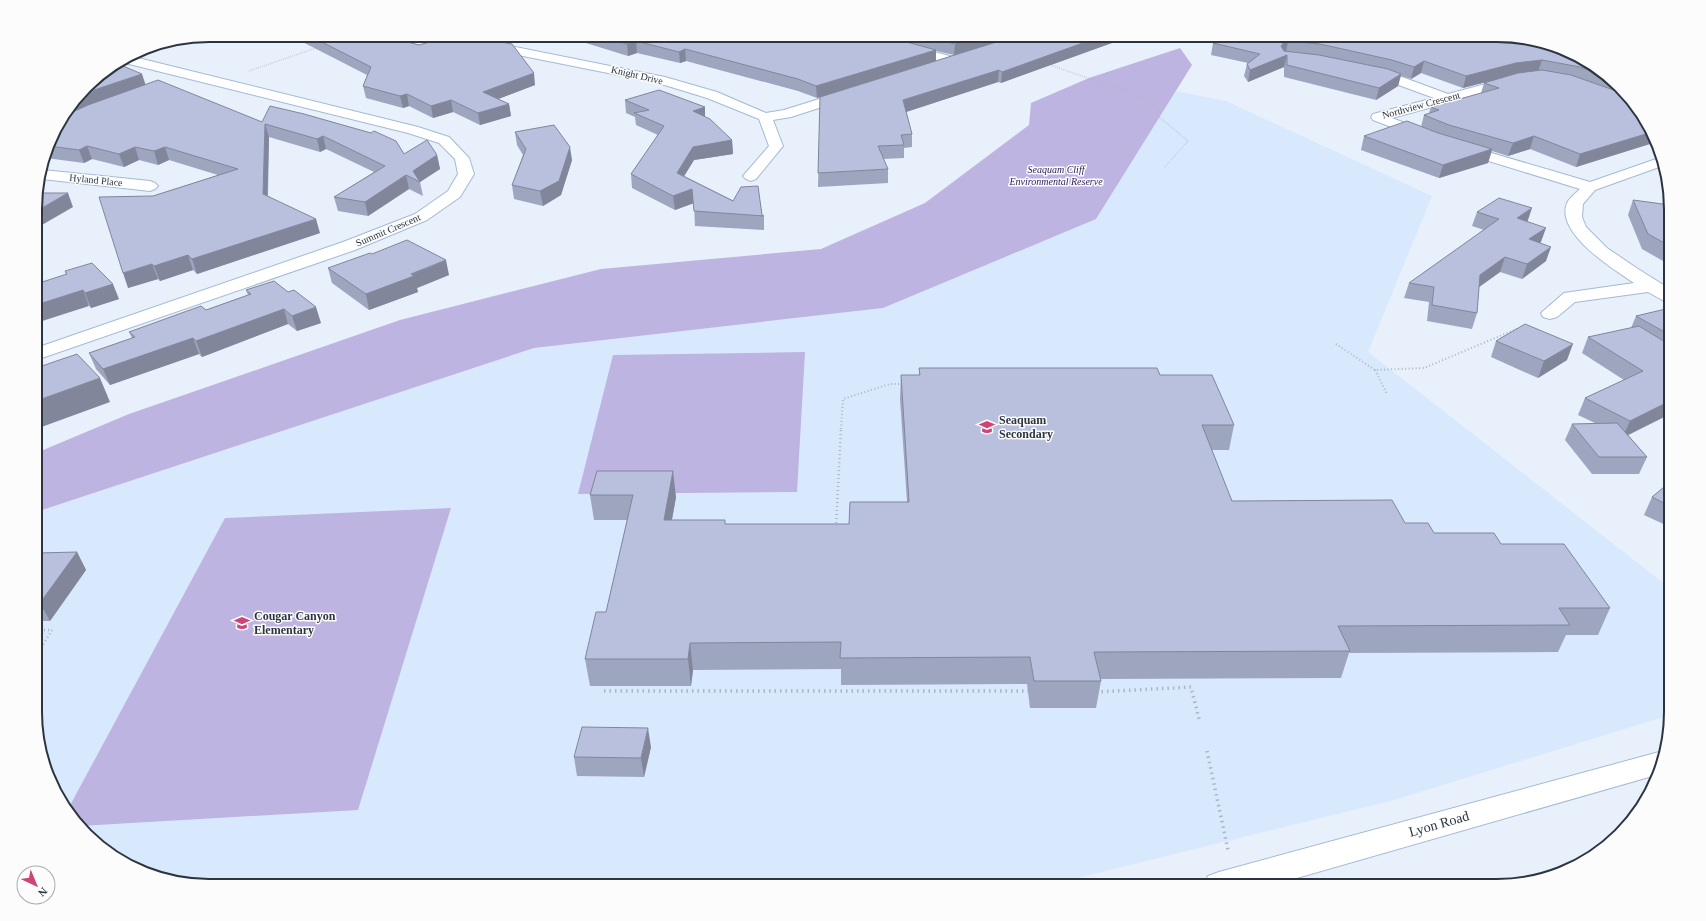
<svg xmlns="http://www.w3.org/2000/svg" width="1706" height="921" font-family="'Times New Roman',serif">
	<rect width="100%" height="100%" fill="#e7f0fb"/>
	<!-- built -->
	<path fill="#d9e9fd" d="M1176,91L1226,101L1432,196L1368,352L1671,589L1670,715L1394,800L1045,886H209L132,868L95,843L65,809L37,735L36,512L534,348L883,308L1159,117Z"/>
	<!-- green -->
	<g fill="#beb4e1">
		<path d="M1180,48L1192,65L1096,219L883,308L534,348L36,512V453L129,414L400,320L601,269L821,249L925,203L1029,125L1031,103L1089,78Z"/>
		<path d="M805,352L797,492L578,494L613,355Z"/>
		<path d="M451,508L358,810L80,826L67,811L225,518Z"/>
	</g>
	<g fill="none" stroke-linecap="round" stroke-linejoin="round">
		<!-- street casing -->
		<g stroke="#a4bad3" stroke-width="2">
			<g id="street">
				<path d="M432,35H455L665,77L717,92L766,113L784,110L848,90L853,91L855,94L853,97L791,117L773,120L783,146L756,179L751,181L746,179L743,176L769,146L759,119L707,98L658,83L438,39L434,37Z"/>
				<path d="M851,35H870L957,58L959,61L957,64L953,65L853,37Z"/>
				<path d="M130,56L418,127L449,137L469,158L474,174L460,197L427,220L355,250L36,360V348L343,242L415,214L448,191L458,174L455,159L439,143L408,133L121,62Z"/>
				<path d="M1372,69L1394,74L1448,94L1512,77L1517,78L1518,81L1517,84L1392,118L1430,133L1432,136L1430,139L1425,140L1373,120L1371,117L1373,114L1434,98L1385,80L1368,76L1366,73L1368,70Z"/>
				<path d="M1461,144L1590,182L1659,158L1662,166L1595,190L1583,204L1582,217L1586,227L1607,248L1638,269L1670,289V302L1664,301L1648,292L1575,302L1557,317L1550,319L1543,317L1541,313L1564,293L1634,283C1613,269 1555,233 1567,203C1569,198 1576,193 1580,189L1456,151L1454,148L1456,145Z"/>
				<path d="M43,170L150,181L155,183L158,186L155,189L150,191L42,179L41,178Z"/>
			</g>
		</g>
		<!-- secondary casing -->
		<g stroke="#a4bad3" stroke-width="2">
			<path id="secondary" d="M1659,752H1661L1656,775L1269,886H1203L1208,876L1219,872Z"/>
		</g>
		<!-- path-far3 -->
		<g stroke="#acb5c0" stroke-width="1.5" stroke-dasharray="0.5 1.5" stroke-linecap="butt">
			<path d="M1050,65L1151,100L1159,117L1188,141L1164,168"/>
			<path d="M249,71L316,48"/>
		</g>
		<!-- path-far2 -->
		<g stroke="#acb5c0" stroke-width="2" stroke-dasharray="1 2.5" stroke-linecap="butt">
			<path d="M1336,344L1375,370L1424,368L1519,328"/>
			<path d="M1375,370L1387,394"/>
			<path d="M841,429L843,399L890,384H904"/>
		</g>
		<!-- path-far1 -->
		<g stroke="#acb5c0" stroke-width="2.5" stroke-dasharray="1 3" stroke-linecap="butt">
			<path d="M836,527L841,428"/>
			<path d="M36,630H52L41,648"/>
		</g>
		<!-- path -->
		<g stroke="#acb5c0" stroke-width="3.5" stroke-dasharray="1.5 4" stroke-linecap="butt">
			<path d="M36,655L41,647"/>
			<path d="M604,691H1029"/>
			<path d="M1096,692L1191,687L1199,719"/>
			<path d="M1207,751L1228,850"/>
		</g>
		<!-- street -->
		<use href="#street" fill="#fff" fill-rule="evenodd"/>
		<!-- secondary -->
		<use href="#secondary" fill="#fff" fill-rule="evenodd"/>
	</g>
	<!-- wall -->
	<g fill="#9ea5bf" fill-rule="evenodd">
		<path d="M289,35H381L535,85L498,99L509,104L511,116L480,125L453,112L433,118L409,106L403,108L366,98L363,86L367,75Z"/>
		<path d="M560,35H1134L1001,83L998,82L906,112L912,134V147L904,148V158L883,159L888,169V183L818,187L820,97L817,98L798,91L686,61L680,63L637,53L628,56ZM936,51L954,55L936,61Z"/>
		<path d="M1228,35L1574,53L1612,78L1641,112L1653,143L1576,167L1530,149L1508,156L1492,151L1488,163L1439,178L1361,150L1364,136L1421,127L1424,115L1429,113L1431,107L1481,93L1484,83L1513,75L1463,88L1421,73L1411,79L1401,76L1398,86L1376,100L1284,77V67L1248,82L1244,76L1247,64L1248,63L1211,55L1213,43Z"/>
		<path d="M146,84L262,122L404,154L437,155L440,169L420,182L423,196L409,189L368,216L338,211L334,197L374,172L326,149L320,152L269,137L268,196L320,233L197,274L193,270L160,281L158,279L128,288L153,196L218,175L169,160L158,165L139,160L124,167L92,159L84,163L46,158L53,132Z"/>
		<path d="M625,100L705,117L732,140L733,154L694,160L684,176L764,216V230L695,226L694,203L675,210L632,188L631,174L658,135L636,125L635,117L626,113Z"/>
		<path d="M515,132L572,160L561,195L543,206L514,199L512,185L523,155L517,145Z"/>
		<path d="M1667,181L1670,187V194L1663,192Z"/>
		<path d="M1633,200L1670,205V265L1642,249L1628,215Z"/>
		<path d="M1477,212L1527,222L1541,242L1540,243L1546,261L1522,279L1500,272L1479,287L1477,313L1472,329L1427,321L1429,302L1404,298L1409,283L1484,230L1472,226Z"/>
		<path d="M372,254L449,275L417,288L418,292L369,310L332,283L328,268Z"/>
		<path d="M65,271L119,299L91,308L66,275Z"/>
		<path d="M246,290L321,323L297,331L288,324L202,357L199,354L110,385L96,369L89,353L132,338L129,332L206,310L248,295Z"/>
		<path d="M1670,308V414L1628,435L1647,457L1639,474H1592L1565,440L1572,424L1595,423L1578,415L1585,398L1624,380L1582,353L1588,337L1631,328L1636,316Z"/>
		<path d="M1496,341L1567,360L1538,378L1491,357Z"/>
		<path d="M919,368L1160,375L1234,425L1229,450H1211L1232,501L1405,523L1434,533L1501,544L1610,608L1598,635H1566L1558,652L1349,653L1341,678L1100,679L1101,681L1096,708H1030L1027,684L841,685V669L693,670L691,686H590L585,659L606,612L627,520H594L590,495L597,471L676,497L672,520L726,524H849L907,502L900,399L901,375H919Z"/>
		<path d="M1670,482V527L1644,515L1652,497Z"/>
		<path d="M77,552L86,570L50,621H36V555Z"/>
		<path d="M651,747L644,777L577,776L574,757Z"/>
	</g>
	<!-- shaded-wall -->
	<g fill="#81869b">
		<path d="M985,35H1021L954,55L955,44Z"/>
		<path d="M1105,35H1134L1001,83L1002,72Z"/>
		<path d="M636,41L637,53L628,56L627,44Z"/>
		<path d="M1288,41L1286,53L1279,57L1281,46L1284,42Z"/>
		<path d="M685,49L686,61L680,63L679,52Z"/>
		<path d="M936,50V61L817,98L816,86Z"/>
		<path d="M1287,55L1284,67L1248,82L1250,70Z"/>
		<path d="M1542,60L1538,72L1513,75L1463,88L1466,76L1516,63Z"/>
		<path d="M1424,61L1421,73L1411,79L1414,67Z"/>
		<path d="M999,70L998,82L903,113V100Z"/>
		<path d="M534,73L535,85L485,104L483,92Z"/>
		<path d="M142,74L146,86L65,116L82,94Z"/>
		<path d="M1401,74L1398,86L1376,100L1379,88Z"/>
		<path d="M407,94L409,106L403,108L400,96Z"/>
		<path d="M451,100L453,112L433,118L431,106Z"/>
		<path d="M509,104L511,116L480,125L478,113Z"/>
		<path d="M705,107V120L693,111Z"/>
		<path d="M265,124L269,137L267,208L263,194Z"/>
		<path d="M1649,133L1653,143L1576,167L1580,154Z"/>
		<path d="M323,136L326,149L320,152L317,139Z"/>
		<path d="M1534,136L1530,149L1508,156L1513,143Z"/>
		<path d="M732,140L733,154L694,160L678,186L677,173L693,147Z"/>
		<path d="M87,146L92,159L84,163L79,150Z"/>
		<path d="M135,147L139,160L124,167L119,154Z"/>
		<path d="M165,147L169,160L158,165L154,151Z"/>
		<path d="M570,147L572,160L561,195L543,206L540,191Z"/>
		<path d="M1492,149L1488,163L1439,178L1443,165Z"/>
		<path d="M437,155L440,169L420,182L413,171Z"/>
		<path d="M406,175L409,189L368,216L365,202Z"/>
		<path d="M692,189L694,203L675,210L673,196Z"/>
		<path d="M68,193L73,207L35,229V212Z"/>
		<path d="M1532,208L1527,223L1517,218Z"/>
		<path d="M316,219L320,233L197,274L192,259Z"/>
		<path d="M1546,228L1541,242L1524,254L1529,239Z"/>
		<path d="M1551,247L1546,261L1522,279L1527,264Z"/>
		<path d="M188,255L193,270L160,281L154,266Z"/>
		<path d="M1505,257L1500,272L1475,290L1480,275Z"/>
		<path d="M446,260L449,275L417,288L418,292L369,310L366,294Z"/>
		<path d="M152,264L158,279L128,288L123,273Z"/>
		<path d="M113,284L119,299L91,308L85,293Z"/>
		<path d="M83,290L89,306L36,323V305Z"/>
		<path d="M316,307L321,323L297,331L292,316Z"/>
		<path d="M284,309L288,324L202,357L196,341Z"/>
		<path d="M1670,335V350L1663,351Z"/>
		<path d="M193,338L199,354L110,385L103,369Z"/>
		<path d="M1573,344L1567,360L1538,378L1544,361Z"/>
		<path d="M100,378L110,402L36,429V401Z"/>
		<path d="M1670,401V414L1622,438L1630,421Z"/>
		<path d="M673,471L676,497L667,546L664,520Z"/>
		<path d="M77,552L86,570L50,621L40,603Z"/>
		<path d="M690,643L693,670L691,686L688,659Z"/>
		<path d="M648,728L651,747L644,777L641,758Z"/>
	</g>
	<!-- building -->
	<g fill="#b8c0de" stroke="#81869b">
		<path d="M308,35H381L419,45L454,35H464L512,44L534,73L483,92L509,104L478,113L451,100L431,106L407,94L400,96L363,86L371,67Z"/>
		<path d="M596,35H881L936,50L816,86L798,79L685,49L679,52L636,41L627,44Z"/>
		<path d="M919,35H985L955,44Z"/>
		<path d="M1019,35H1105L1002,72L999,70L903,100L912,134L901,135L904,145L878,146L888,169L818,173L820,97Z"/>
		<path d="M1228,35H1497L1574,53L1609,77L1580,67L1542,60L1516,63L1466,76L1424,61L1414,67L1392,60L1320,44L1288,41L1284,42L1281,46L1284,51L1319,55L1388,69L1401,74L1379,88L1287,65V55L1250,70L1247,64L1260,54L1213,43Z"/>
		<path d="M118,64L142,74L82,94L94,78Z"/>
		<path d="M1542,70L1571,75L1625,94L1641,112L1649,133L1580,154L1534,136L1513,143L1449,125L1424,115L1439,110L1431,107L1499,88L1484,83L1518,73Z"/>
		<path d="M158,80L262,122L270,106L304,114L371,133L374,131L396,141L404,154L427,140L437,155L413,171L420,182L406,175L365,202L334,197L385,166L323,136L317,139L265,124L263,194L316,219L192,259L188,255L154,266L152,264L123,273L99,197L153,196L238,169L165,147L154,151L135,147L119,154L87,146L79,150L49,146L53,132L66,115L88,105Z"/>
		<path d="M659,90L705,107L693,111L710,119L732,140L693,147L677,173L733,201L741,187L758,186L762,215L764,216L694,211L692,189L673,196L631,174L664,126L634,113L649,110L625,100Z"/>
		<path d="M1407,121L1438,133L1492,149L1443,165L1364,136Z"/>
		<path d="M554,125L570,147L559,181L540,191L512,185L526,149L515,132Z"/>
		<path d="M37,193H68L35,212V198Z"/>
		<path d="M1499,198L1532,208L1517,218L1546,228L1529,239L1551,247L1527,264L1505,257L1480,275L1477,313L1432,305L1434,287L1409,283L1499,219L1477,212Z"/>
		<path d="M1633,200L1670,205V246L1648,234Z"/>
		<path d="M407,240L446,260L411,274L414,276L366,294L328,268L370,253L372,254Z"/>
		<path d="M92,263L113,284L85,293L83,290L36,305V284L67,274L65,271Z"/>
		<path d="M274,281L288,292L294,290L316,307L292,316L284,309L196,341L193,338L103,369L89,353L135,337L129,332L201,306L206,310L251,294L246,290Z"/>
		<path d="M1670,308V335L1636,316Z"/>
		<path d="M1525,324L1573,344L1544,361L1496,341Z"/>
		<path d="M1639,326L1670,345V346L1665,347L1670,350V401L1630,421L1585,398L1643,371L1588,337Z"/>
		<path d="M77,354L100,378L36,401V368Z"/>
		<path d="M919,368H1157L1160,375H1212L1234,425H1202L1232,501L1392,500L1405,523H1428L1434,533H1494L1501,544H1564L1610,608H1559L1570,625L1338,626L1350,651L1094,652L1101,681H1034L1030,657L840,658L841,642L690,643L688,659H585L596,612H606L633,495H590L597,471H673L664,520H725V524H849L850,502H909L901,375H920Z"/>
		<path d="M1617,423L1647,457H1599L1572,424Z"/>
		<path d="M1670,482V506L1652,497Z"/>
		<path d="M77,552L40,603H36V555L37,553Z"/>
		<path d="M582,727L648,728L641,758L574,757Z"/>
	</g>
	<!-- icons -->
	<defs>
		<g id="school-bare" transform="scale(1.2)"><path d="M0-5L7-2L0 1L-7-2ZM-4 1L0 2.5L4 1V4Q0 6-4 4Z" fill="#ce4378" stroke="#fcfcfc" stroke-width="2.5" paint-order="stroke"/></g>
	</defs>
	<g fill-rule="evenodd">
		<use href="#school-bare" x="987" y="427"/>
		<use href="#school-bare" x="242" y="623"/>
	</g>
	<g text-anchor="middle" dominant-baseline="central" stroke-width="3" stroke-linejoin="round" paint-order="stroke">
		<!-- far-street labels -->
		<g font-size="10" fill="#2c353f" stroke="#fcfcfc">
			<text transform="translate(637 75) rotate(13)">Knight Drive</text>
			<text transform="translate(1421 105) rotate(-15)">Northview Crescent</text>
			<text transform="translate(96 180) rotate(6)">Hyland Place</text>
			<text transform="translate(388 230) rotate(-23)">Summit Crescent</text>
		</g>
		<!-- far-park labels -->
		<g font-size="10" font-style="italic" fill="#2f1858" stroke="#fcfcfc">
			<text x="1056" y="169">Seaquam Cliff<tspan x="1056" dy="12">Environmental Reserve</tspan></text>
		</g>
		<!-- poi labels -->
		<g font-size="12" font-weight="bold" fill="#2c353f" stroke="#fcfcfc" text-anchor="start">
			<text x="999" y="420">Seaquam<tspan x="999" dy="14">Secondary</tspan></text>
			<text x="254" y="616">Cougar Canyon<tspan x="254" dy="14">Elementary</tspan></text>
		</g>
		<!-- near-street labels -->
		<g font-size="14" fill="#2c353f" stroke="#fcfcfc">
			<text transform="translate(1439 824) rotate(-16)">Lyon Road</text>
		</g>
	</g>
	<!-- crop -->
	<path d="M0 0H1706V921H0ZM209 42H1497A167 167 0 0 1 1664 209V712A167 167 0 0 1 1497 879H209A167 167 0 0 1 42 712V209A167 167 0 0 1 209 42Z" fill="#fcfcfc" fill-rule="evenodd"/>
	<path fill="none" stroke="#2c353f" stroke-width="2" d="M209 42H1497A167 167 0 0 1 1664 209V712A167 167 0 0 1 1497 879H209A167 167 0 0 1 42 712V209A167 167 0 0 1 209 42Z"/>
	<!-- north arrow -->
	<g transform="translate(36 885) rotate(136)"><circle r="19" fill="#fcfcfc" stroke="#a9acb0"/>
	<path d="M0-3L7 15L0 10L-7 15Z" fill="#ce4378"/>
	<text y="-6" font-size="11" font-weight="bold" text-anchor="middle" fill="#2c353f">N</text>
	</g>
</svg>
